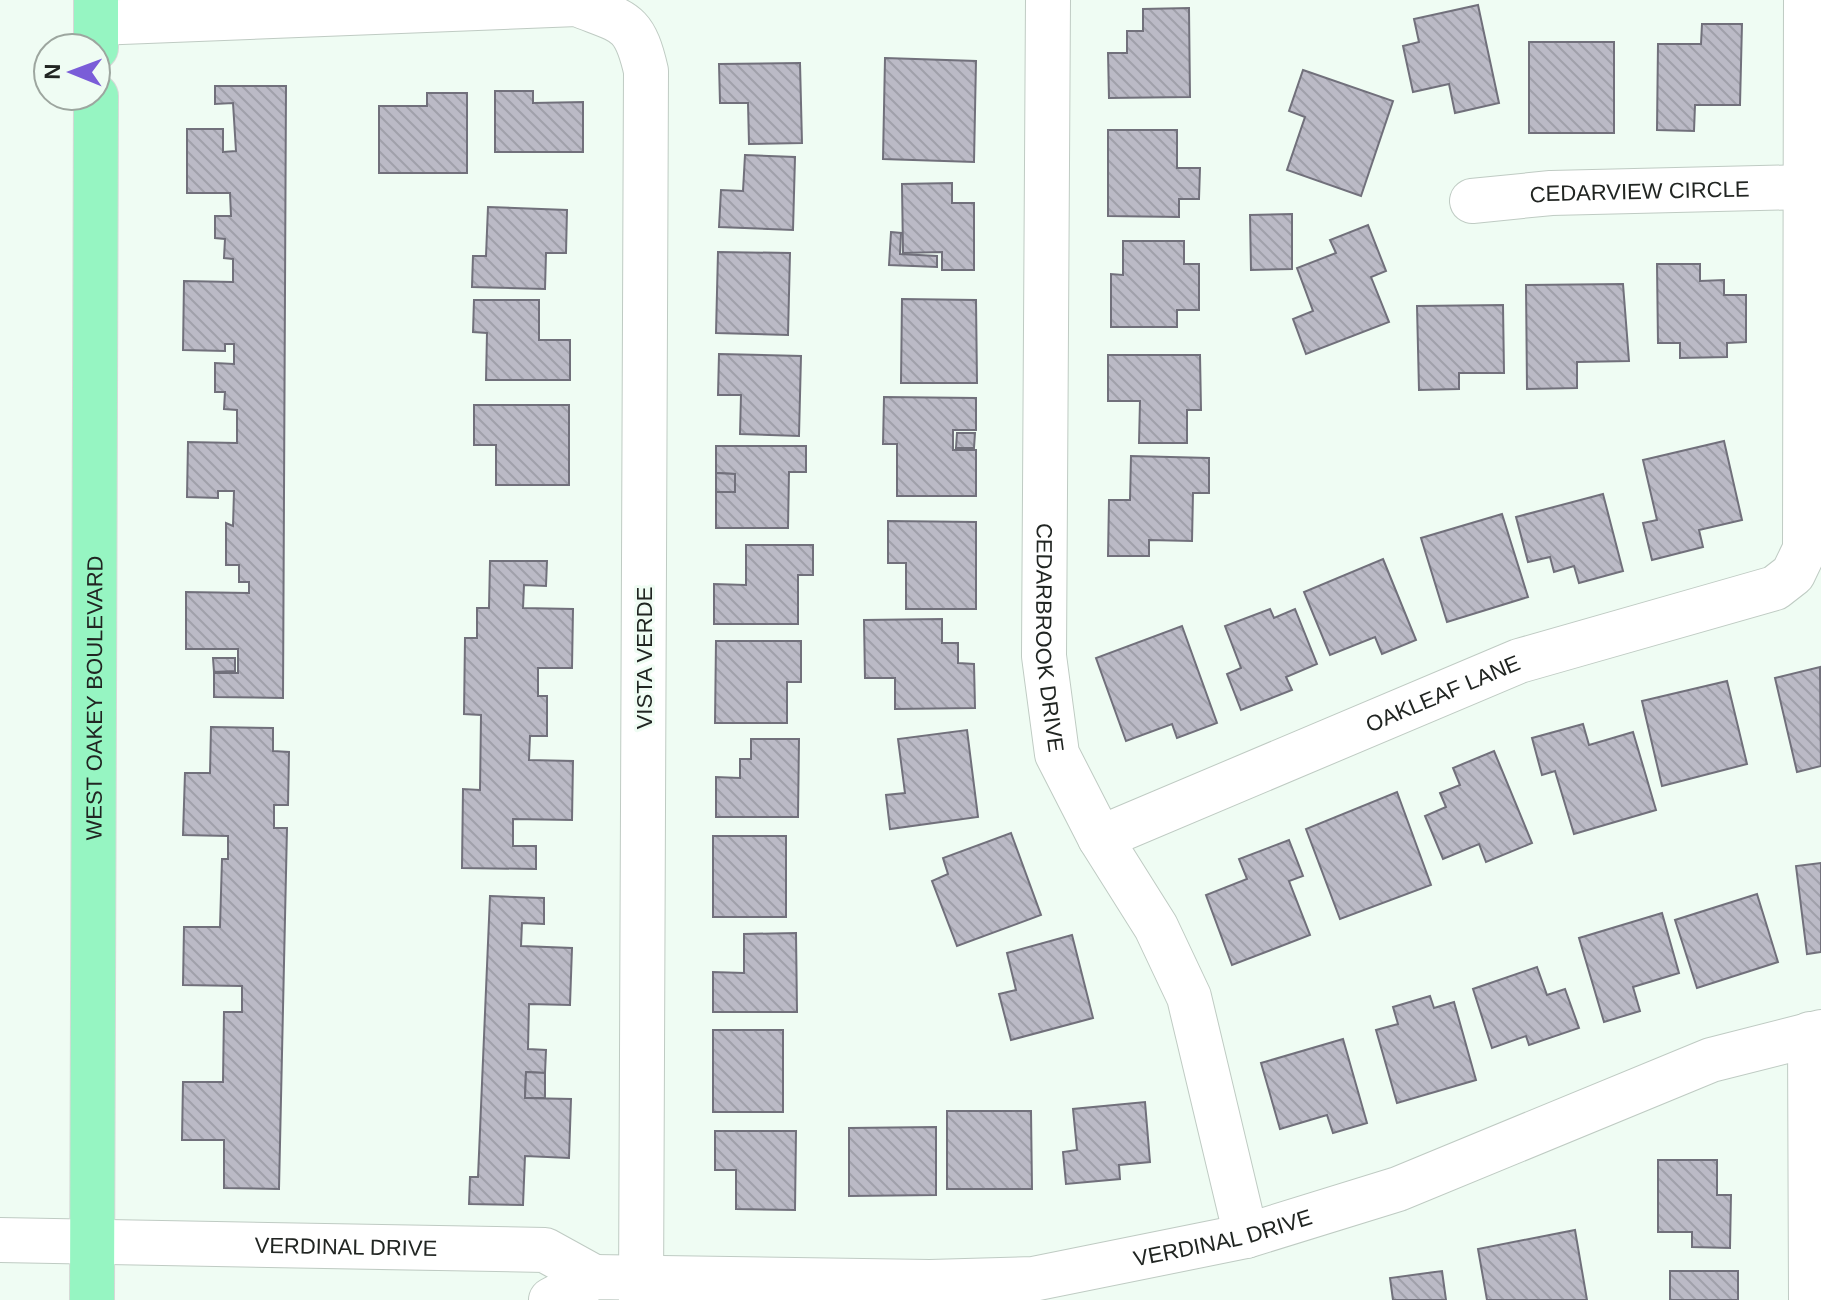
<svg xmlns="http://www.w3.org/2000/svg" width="1821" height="1300" font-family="Arial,sans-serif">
	<defs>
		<pattern id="building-back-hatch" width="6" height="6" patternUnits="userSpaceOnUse" patternTransform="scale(2)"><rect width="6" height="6" fill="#bbbac6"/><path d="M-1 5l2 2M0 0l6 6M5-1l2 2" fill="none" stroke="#a0a0aa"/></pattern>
	</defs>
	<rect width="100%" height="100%" fill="#effcf3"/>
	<!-- building -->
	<g fill="url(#building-back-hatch)" stroke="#71707b" stroke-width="2">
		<path d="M1478,5L1499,103L1455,113L1449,84L1413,92L1403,46L1419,42L1414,19Z"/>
		<path d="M1189,8L1190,97L1109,98L1108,53H1127V31H1143V9Z"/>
		<path d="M1702,24H1742L1740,105H1695L1694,131L1657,130L1658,44H1701Z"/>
		<rect x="1529" y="42" width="85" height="91"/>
		<path d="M885,58L976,61L974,162L883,159Z"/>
		<path d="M800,63L802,143L749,144L748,103H720L719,64Z"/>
		<path d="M1303,70L1393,101L1361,196L1287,170L1305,117L1289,111Z"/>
		<path d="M215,86H286L283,698L214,697V673H238V649H186V592L249,593V582H239V565H226V523L233,526L234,491H218V498L187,497L188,442L237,443V410L224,409L225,392H215V363L234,364V344H225V351L183,350L184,281L233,282V259L224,258L225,239L215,238V216H231L230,193H187V129H223V152L236,151L233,103L215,104Z"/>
		<path d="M495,91H533V103L583,102V152H495Z"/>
		<path d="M427,93H467V173H379V106H427Z"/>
		<path d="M1108,130H1177V168H1200L1199,199H1179V217L1108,216Z"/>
		<path d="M745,155L795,157L793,230L719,227L721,190L743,191Z"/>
		<path d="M952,183V203H974V270H942V252L903,253L902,184Z"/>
		<path d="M488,207L567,210L566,253H546L545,289L472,287L473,256H486Z"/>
		<path d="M1292,214V269L1251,270L1250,215Z"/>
		<path d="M1368,225L1386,271L1371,277L1389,322L1306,354L1293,319L1313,311L1297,268L1336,253L1330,240Z"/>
		<path d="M891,232L901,233L900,254L937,256V267L889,265Z"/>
		<path d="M1123,241H1184V264H1199V310H1177V327H1111V274L1123,275Z"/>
		<path d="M718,252L790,253L788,335L716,333Z"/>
		<path d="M1657,264H1700V281L1724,280V295H1746V342L1727,343V357L1680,358V343H1658Z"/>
		<path d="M1623,284L1629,361L1577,362V388L1527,389L1526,285Z"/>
		<path d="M902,299L976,300L977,383H901Z"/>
		<path d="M474,300H539V340H570V380H486L487,333L473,332Z"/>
		<path d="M1503,305L1504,373H1459V389L1419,390L1417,306Z"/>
		<path d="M719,354L801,356L799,436L740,434L741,395H718Z"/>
		<path d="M1108,355H1200L1201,410H1187V443H1139L1140,401H1108Z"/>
		<path d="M884,397L976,398V430H953V450H976V496H897V444H883Z"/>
		<path d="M474,405H569V485H496V445H474Z"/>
		<path d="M957,433H975L974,448H956Z"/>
		<path d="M1724,441L1742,520L1699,530L1703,547L1652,560L1643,523L1657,520L1643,460Z"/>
		<path d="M716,446H806V472H789L788,528H716V492H735V474L716,473Z"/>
		<path d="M1131,456L1209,458V493H1193L1192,541L1149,540V556H1108L1109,500H1130Z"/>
		<path d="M716,473L735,474V492H716Z"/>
		<path d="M1603,494L1623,571L1579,583L1574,566L1554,572L1550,557L1528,562L1516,517Z"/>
		<path d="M1502,514L1528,597L1447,622L1421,538Z"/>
		<path d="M888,521L976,522V609H906V563H888Z"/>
		<path d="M746,545H813V575H798V624H714V584L746,585Z"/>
		<path d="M1383,559L1416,640L1382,654L1375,637L1330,655L1304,592Z"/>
		<path d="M490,561H547L546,586L524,585L523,608L573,609L572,668H538V696H547V736H530L529,760L573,761L572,820L513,819V846H536V869L462,868L463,789L480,790L481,715L464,714L465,638H477V608H489Z"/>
		<path d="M1270,609L1274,618L1295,609L1317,664L1286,677L1292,690L1241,710L1227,674L1241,668L1225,626Z"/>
		<path d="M942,619V643H958V663L974,664L975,708L895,709V678H865L864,620Z"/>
		<path d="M1182,626L1217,723L1177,738L1172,724L1126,741L1096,658Z"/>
		<path d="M716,641H801V682H787V723H715Z"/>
		<path d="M213,658H235V671L214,672Z"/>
		<path d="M1820,667L1821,766L1797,772L1775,678Z"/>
		<path d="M1727,681L1747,764L1662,786L1642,701Z"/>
		<path d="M1583,724L1589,745L1633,732L1656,810L1574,834L1555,771L1542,775L1532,738Z"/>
		<path d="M211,727L273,728V751L289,752L288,805H274V828H287L279,1189L224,1188V1140H182L183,1082H223L224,1012H242V986L183,985L184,927H220L222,859H228V836L183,835L185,773H210Z"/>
		<path d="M967,730L978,817L890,829L886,795L905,793L898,739Z"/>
		<path d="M751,739H799L798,817H716V777L740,778V759H751Z"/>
		<path d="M1494,751L1532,843L1486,862L1479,844L1443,859L1425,816L1446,807L1440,793L1460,785L1453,768Z"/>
		<path d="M1397,792L1431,885L1340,919L1306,829Z"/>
		<path d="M1011,833L1041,915L957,946L932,881L948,874L943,858Z"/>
		<rect x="713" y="836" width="73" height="81"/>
		<path d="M1289,840L1303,876L1289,881L1310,935L1232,965L1206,895L1247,879L1239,859Z"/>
		<path d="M1821,863V952L1807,954L1796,866Z"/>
		<path d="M1757,894L1778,962L1697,988L1675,920Z"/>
		<path d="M490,896L544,898V924L522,923L521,946L572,948L570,1005L529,1004L528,1049L546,1050L545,1073L526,1072L525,1098L571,1099L569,1158L525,1156L523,1205L469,1204L470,1177H478Z"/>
		<path d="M1662,913L1679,973L1633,987L1640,1011L1604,1022L1579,938Z"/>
		<path d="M796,933L797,1012H713V972L744,973V934Z"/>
		<path d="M1072,935L1093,1018L1011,1040L999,994L1016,990L1007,953Z"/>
		<path d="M1537,967L1547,995L1565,989L1579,1028L1529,1045L1526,1036L1492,1048L1473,989Z"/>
		<path d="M1430,996L1434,1008L1454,1002L1476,1080L1397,1103L1376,1030L1398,1024L1393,1007Z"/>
		<rect x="713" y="1030" width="70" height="82"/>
		<path d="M1343,1039L1367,1123L1333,1133L1327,1115L1280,1129L1261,1063Z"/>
		<path d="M526,1072L545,1073V1098H525Z"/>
		<path d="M1145,1102L1150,1162L1119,1165L1120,1179L1066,1184L1063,1152L1077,1150L1073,1109Z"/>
		<path d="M947,1111H1031L1032,1189H947Z"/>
		<path d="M936,1127V1195L849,1196V1128Z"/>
		<path d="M715,1131H796L795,1210L736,1209V1170H715Z"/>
		<path d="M1658,1160H1717V1195H1731L1730,1248L1692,1247V1232H1658Z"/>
		<path d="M1575,1230L1587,1300H1487L1478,1249Z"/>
		<path d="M1442,1271L1446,1300H1393L1390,1278Z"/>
		<rect x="1670" y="1271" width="68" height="29"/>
	</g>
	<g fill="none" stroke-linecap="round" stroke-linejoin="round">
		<!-- minor casing -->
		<g stroke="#bfcbc3" stroke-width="46">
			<g id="minor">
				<path id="s1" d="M1048,0L1044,656L1057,754L1100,838L1156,927L1189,997L1246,1236"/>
				<path d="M96,23L577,4C624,23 634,19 646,71L641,1300"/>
				<path id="s2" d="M1472,201L1551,193L1806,187"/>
				<path id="s3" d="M1100,838L1519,661L1775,588L1793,574L1805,549L1806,0"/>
				<path d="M1810,1034L1811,1300"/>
				<path id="s4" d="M0,1240L545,1250L594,1277"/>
				<path id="s5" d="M551,1300L594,1277L930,1282L1033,1279L1246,1236L1398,1189L1711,1060L1821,1032"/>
			</g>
		</g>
		<!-- major casing -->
		<g stroke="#d7d8d7" stroke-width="46">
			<g id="major">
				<path d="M96,48V0"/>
				<path id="s6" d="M92,1300L96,96"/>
			</g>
		</g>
		<!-- minor -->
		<use href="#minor" stroke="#fff" stroke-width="44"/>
		<!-- major -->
		<use href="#major" stroke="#96f5c2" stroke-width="44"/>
	</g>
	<g text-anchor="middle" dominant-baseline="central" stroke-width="6" stroke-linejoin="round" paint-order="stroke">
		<!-- street labels -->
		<g font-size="22" fill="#212522" stroke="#effcf3">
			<text stroke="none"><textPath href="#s2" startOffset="168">CEDARVIEW CIRCLE</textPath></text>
			<text stroke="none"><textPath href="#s1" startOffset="638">CEDARBROOK DRIVE</textPath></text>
			<text transform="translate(644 658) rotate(-90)">VISTA VERDE</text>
			<text stroke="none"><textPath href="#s3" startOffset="372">OAKLEAF LANE</textPath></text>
			<text stroke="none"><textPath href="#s6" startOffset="602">WEST OAKEY BOULEVARD</textPath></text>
			<text stroke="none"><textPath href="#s5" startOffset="682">VERDINAL DRIVE</textPath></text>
			<text stroke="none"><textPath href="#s4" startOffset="346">VERDINAL DRIVE</textPath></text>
		</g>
	</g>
	<!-- north arrow -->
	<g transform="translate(72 72) rotate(271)"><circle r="38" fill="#effcf3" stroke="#9da69f" stroke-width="2"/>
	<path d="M0-6L14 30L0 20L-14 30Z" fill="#7a5dd8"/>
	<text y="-12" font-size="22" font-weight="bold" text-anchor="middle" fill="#212522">N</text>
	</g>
</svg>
